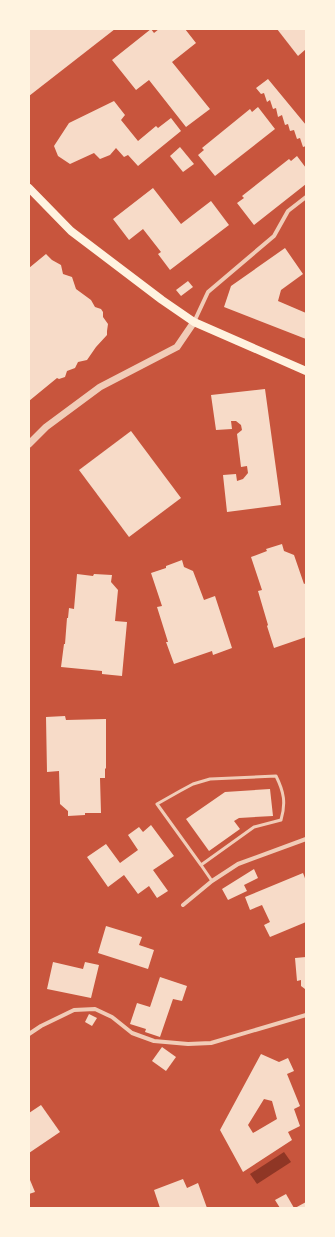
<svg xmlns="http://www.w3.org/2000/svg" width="335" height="1237" font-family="Montserrat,sans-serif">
	<rect width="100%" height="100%" fill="#c8553d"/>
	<!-- water -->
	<path fill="#8f3625" d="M284,1152L291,1162L257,1184L250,1174Z"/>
	<!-- building -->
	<g fill="#f7dbc8" fill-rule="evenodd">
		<path d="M29,29H115L29,96Z"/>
		<path d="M151,29L154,33L159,29H185L196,43L172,62L210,109L186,127L149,80L136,90L112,60Z"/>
		<path d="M277,29H306V49L298,56Z"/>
		<path d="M268,79L306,125V146L303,147L300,138L297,139L294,130L290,131L288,124L285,125L282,115L278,117L276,108L273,109L270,100L267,102L264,93L261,94L256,88Z"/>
		<path d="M114,101L125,115L121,120L138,141L156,126L158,128L171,118L181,131L138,166L128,155L124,157L116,148L110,155L100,159L94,153L70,164L58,156L54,146L69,123Z"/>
		<path d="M258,107L275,129L215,176L198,155L204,150L202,148L250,109L252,112Z"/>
		<path d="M180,147L194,164L183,172L170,156Z"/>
		<path d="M297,156L306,168V184L254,225L237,203L244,198L242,196L289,159L291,161Z"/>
		<path d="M153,188L181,224L211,201L229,225L170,270L158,254L161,252L143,229L129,240L113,219Z"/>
		<path d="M285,248L303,274L281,290L278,301L306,313V339L224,307L231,286Z"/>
		<path d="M46,254L52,260L61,265L63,274L72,277L76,289L91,300L95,307L101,309L103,312V317L108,324L107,331V335L96,347L87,360L78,362L75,368L67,371L65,377L59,379L57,378L29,401V268Z"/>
		<path d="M188,281L193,287L181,296L176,290Z"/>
		<path d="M265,389L281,505L227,512L223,475L236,474L237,481L243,479L248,473L247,466L241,467L237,434L242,430L241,425L236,421H231L232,429L216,430L211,395Z"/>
		<path d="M131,431L181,498L129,537L79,470Z"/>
		<path d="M282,544L284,551L294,555L304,584L306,583V637L274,648L267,626L268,625L258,591L262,590L251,557L267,551L266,549Z"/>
		<path d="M182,560L184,567L193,571L204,600L215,596L232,648L213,655L212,651L174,664L166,642H168L157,607L162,606L151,573L166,568V566Z"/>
		<path d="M77,574L93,576L94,574L112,575L111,582L118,590L115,621L127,622L122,676L102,674V671L61,667L64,644H65L67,618H68L69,608L74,609Z"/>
		<path d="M65,716L66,720L106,719V768L105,769V778H100L101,813H85V815L68,816V811L60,804L59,771L47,772L46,717Z"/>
		<path d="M270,789L273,816L239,818L234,821L240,829L209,851L186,819L225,792Z"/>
		<path d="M151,825L174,856L153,870L168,891L157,898L149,886L138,894L124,875L108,887L87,857L106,844L120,863L138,850L128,835L139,827L143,832Z"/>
		<path d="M254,869L258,878L244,885L247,891L228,900L222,889Z"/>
		<path d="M303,873L306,881V922L270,937L264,925L270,922L262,905L250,910L245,897Z"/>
		<path d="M106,926L142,937L139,945L154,950L148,969L98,953Z"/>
		<path d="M306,957V989H305L301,986V980L297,981L295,958Z"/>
		<path d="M53,962L83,969L85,962L99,965L91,998L47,989Z"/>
		<path d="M160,977L187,986L182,1001L173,999L160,1037L145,1032L146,1029L130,1024L137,1003L150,1007Z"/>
		<path d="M89,1014L97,1018L92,1026L85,1022Z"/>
		<path d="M162,1047L176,1057L166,1071L152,1061Z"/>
		<path d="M261,1054L279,1062L288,1058L294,1071L287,1074L300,1106L294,1109L300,1126L288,1132L292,1140L243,1172L220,1130ZM264,1099L272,1101L277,1119L253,1133L248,1125Z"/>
		<path d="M41,1105L60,1132L29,1153V1113Z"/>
		<path d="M183,1179L187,1188L198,1183L207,1208H160L154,1190Z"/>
		<path d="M29,1180H30L35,1192L29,1194Z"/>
		<path d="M286,1194L294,1208H280L275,1200Z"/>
		<path d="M306,1202V1208H295Z"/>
	</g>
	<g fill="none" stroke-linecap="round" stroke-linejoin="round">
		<!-- service -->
		<path stroke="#f1ccb7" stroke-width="3" d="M201,865L157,804L180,791L193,784L210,779L276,776C284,792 286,803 281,820L254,827L201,865L212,881"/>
		<!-- minor -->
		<g stroke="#f1ccb7" stroke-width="4">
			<path d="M194,322L208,292L274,236L288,211L306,197"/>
			<path d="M183,905L212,881L238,864L306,839"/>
			<path d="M29,1034L41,1026L74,1010L95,1009L112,1017L132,1033L154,1041L188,1044L211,1043L306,1015"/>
		</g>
		<!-- tertiary -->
		<path stroke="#f1ccb7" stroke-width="7" d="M29,444L46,427L100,387L177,347L194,322"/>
		<!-- secondary -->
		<path stroke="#fff3e0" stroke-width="8" d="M29,188L71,231L162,300L194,322L306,371"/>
	</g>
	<!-- border -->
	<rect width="335" height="1237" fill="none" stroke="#fff3e0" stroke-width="60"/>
</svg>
